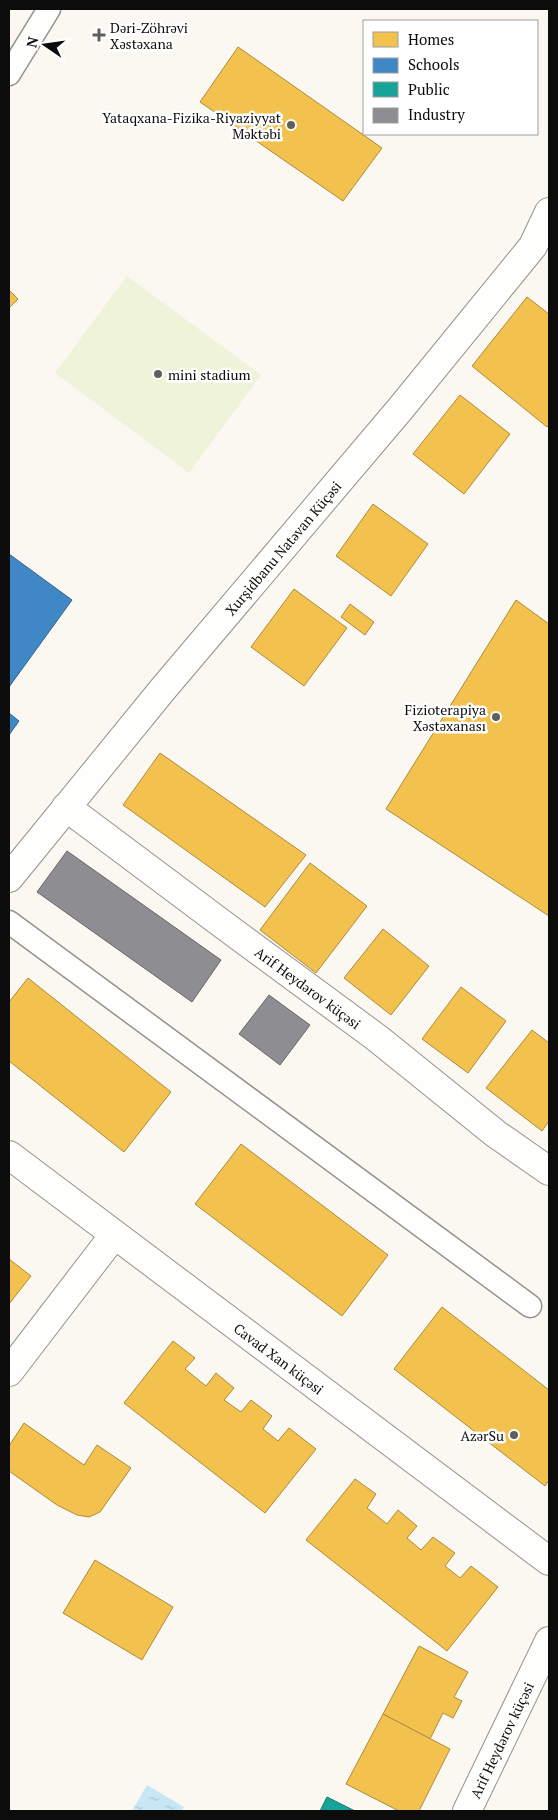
<svg xmlns="http://www.w3.org/2000/svg" width="558" height="1820" font-family="'PT Serif',serif">
	<defs>
		<pattern id="water-ripples" width="26" height="14" patternUnits="userSpaceOnUse" patternTransform="scale(1.25)"><rect width="26" height="14" fill="#c7e7f4"/><path d="M2 4q2-2 4 0t4 0M15 11q2-2 4 0t4 0" fill="none" stroke="#aac5d0"/></pattern>
	</defs>
	<rect width="100%" height="100%" fill="#faf8f0"/>
	<!-- pitch -->
	<path fill="#eef3da" d="M127,276L261,375L189,473L55,373Z"/>
	<!-- water -->
	<path fill="url(#water-ripples)" d="M147,1785L184,1807L181,1811H132Z"/>
	<!-- homes -->
	<g fill="#f2c14e" stroke="#ad8b3a">
		<path d="M238,47L382,148L343,201L200,102Z"/>
		<path d="M9,290L18,299L9,308Z"/>
		<path d="M527,297L549,314V425L547,427L472,366Z"/>
		<path d="M460,395L510,434L464,494L413,454Z"/>
		<path d="M373,504L428,544L391,596L336,556Z"/>
		<path d="M294,589L347,628L304,686L251,647Z"/>
		<path d="M516,600L549,624V916L386,809Z"/>
		<path d="M350,604L374,622L365,635L341,617Z"/>
		<path d="M160,753L306,855L265,907L123,805Z"/>
		<path d="M310,863L367,906L316,973L260,930Z"/>
		<path d="M383,929L429,966L391,1015L344,978Z"/>
		<path d="M28,978L171,1092L124,1152L9,1061V1002Z"/>
		<path d="M461,987L506,1021L468,1073L422,1039Z"/>
		<path d="M532,1030L549,1043V1121L542,1131L486,1088Z"/>
		<path d="M241,1144L388,1255L342,1316L195,1204Z"/>
		<path d="M9,1259L31,1276L9,1304Z"/>
		<path d="M442,1307L549,1390V1480L545,1486L394,1369Z"/>
		<path d="M173,1341L195,1358L185,1369L206,1386L216,1373L234,1388L224,1400L241,1412L251,1400L272,1416L263,1429L278,1441L289,1428L316,1449L265,1513L124,1403Z"/>
		<path d="M24,1423L84,1465L97,1445L131,1468L100,1512L89,1517L77,1515L57,1505L9,1471V1446Z"/>
		<path d="M355,1479L376,1494L367,1508L387,1524L398,1510L417,1526L407,1538L421,1550L433,1537L455,1553L445,1566L460,1578L471,1566L498,1587L447,1651L306,1540Z"/>
		<path d="M95,1560L173,1607L142,1660L63,1613Z"/>
		<path d="M419,1646L468,1672L454,1697L462,1701L453,1718L443,1713L430,1739L383,1714Z"/>
		<path d="M383,1714L450,1749L419,1811H399L346,1784Z"/>
	</g>
	<!-- schools -->
	<g fill="#3f88c5" stroke="#30638e">
		<path d="M9,554L72,600L9,687Z"/>
		<path d="M9,713L19,721L9,735Z"/>
	</g>
	<!-- public -->
	<path fill="#17a398" stroke="#14766e" d="M327,1797L355,1811H320Z"/>
	<!-- industry -->
	<g fill="#8d8d92" stroke="#66666a">
		<path d="M67,851L221,960L192,1002L37,892Z"/>
		<path d="M269,995L310,1025L280,1065L239,1034Z"/>
	</g>
	<g fill="none" stroke-linecap="round" stroke-linejoin="round">
		<!-- service casing -->
		<g stroke="#93928f" stroke-width="25">
			<g id="service">
				<path d="M9,74L49,9"/>
				<path d="M9,922L530,1306"/>
			</g>
		</g>
		<!-- minor casing -->
		<g stroke="#93928f" stroke-width="30">
			<g id="minor">
				<path id="s1" d="M66,807L225,926L377,1038L496,1134L549,1171"/>
				<path id="s2" d="M9,878L163,689L401,408L533,246L549,212"/>
				<path d="M9,1372L114,1235"/>
				<path id="s3" d="M467,1811L549,1641"/>
			</g>
		</g>
		<!-- tertiary casing -->
		<g stroke="#93928f" stroke-width="30">
			<g id="tertiary">
				<path id="s4" d="M9,1155L549,1561"/>
			</g>
		</g>
		<!-- service -->
		<use href="#service" stroke="#fefefd" stroke-width="22"/>
		<!-- minor -->
		<use href="#minor" stroke="#fefefd" stroke-width="28"/>
		<!-- tertiary -->
		<use href="#tertiary" stroke="#fefefd" stroke-width="28"/>
	</g>
	<!-- markers -->
	<g fill="#5f5f5c" stroke="#fff" stroke-width="2">
		<path d="M96.5 27.5h5v5h5v5h-5v5h-5v-5h-5v-5h5z"/>
		<circle cx="291" cy="125" r="5"/>
		<circle cx="158" cy="374" r="5"/>
		<circle cx="496" cy="717" r="5"/>
		<circle cx="514" cy="1435" r="5"/>
	</g>
	<g text-anchor="middle" dominant-baseline="central" stroke-width="5" stroke-linejoin="round" paint-order="stroke">
		<!-- poi labels -->
		<g font-size="14" fill="#0c0c0c" stroke="#fff" text-anchor="end">
			<text x="110" y="27" text-anchor="start">Dəri-Zöhrəvi<tspan x="110" dy="16">Xəstəxana</tspan></text>
			<text x="281" y="117">Yataqxana-Fizika-Riyaziyyat<tspan x="281" dy="16">Məktəbi</tspan></text>
			<text x="168" y="374" text-anchor="start">mini stadium</text>
			<text x="486" y="709">Fizioterapiya<tspan x="486" dy="16">Xəstəxanası</tspan></text>
			<text x="504" y="1435">AzərSu</text>
		</g>
		<!-- street labels -->
		<g font-size="14" fill="#0c0c0c" stroke="#fff">
			<text stroke="none"><textPath href="#s2" startOffset="429">Xurşidbanu Natəvan Küçəsi</textPath></text>
			<text stroke="none"><textPath href="#s1" startOffset="302">Arif Heydərov küçəsi</textPath></text>
			<text stroke="none"><textPath href="#s4" startOffset="338">Cavad Xan küçəsi</textPath></text>
			<text stroke="none"><textPath href="#s3" startOffset="79">Arif Heydərov küçəsi</textPath></text>
		</g>
	</g>
	<!-- border -->
	<rect width="558" height="1820" fill="none" stroke="#0c0c0c" stroke-width="20"/>
	<!-- legend -->
	<rect x="363" y="20" width="175" height="115" fill="#ffffff" stroke="#9e9e9e"/>
	<rect x="373" y="32" width="25" height="15" fill="#f2c14e" stroke="#9e9e9e"/>
	<text x="408" y="45" font-size="15" fill="#0c0c0c">Homes</text>
	<rect x="373" y="58" width="25" height="15" fill="#3f88c5" stroke="#9e9e9e"/>
	<text x="408" y="70" font-size="15" fill="#0c0c0c">Schools</text>
	<rect x="373" y="82" width="25" height="15" fill="#17a398" stroke="#9e9e9e"/>
	<text x="408" y="95" font-size="15" fill="#0c0c0c">Public</text>
	<rect x="373" y="108" width="25" height="15" fill="#8d8d92" stroke="#9e9e9e"/>
	<text x="408" y="120" font-size="15" fill="#0c0c0c">Industry</text>
	<!-- north arrow -->
	<g transform="translate(45 45) rotate(283)" stroke="#ffffff" stroke-width="4" paint-order="stroke">
	<path d="M0-4L9 19L0 12L-9 19Z" fill="#0c0c0c"/>
	<text y="-8" font-size="14" font-weight="bold" text-anchor="middle" fill="#0c0c0c">N</text>
	</g>
</svg>
